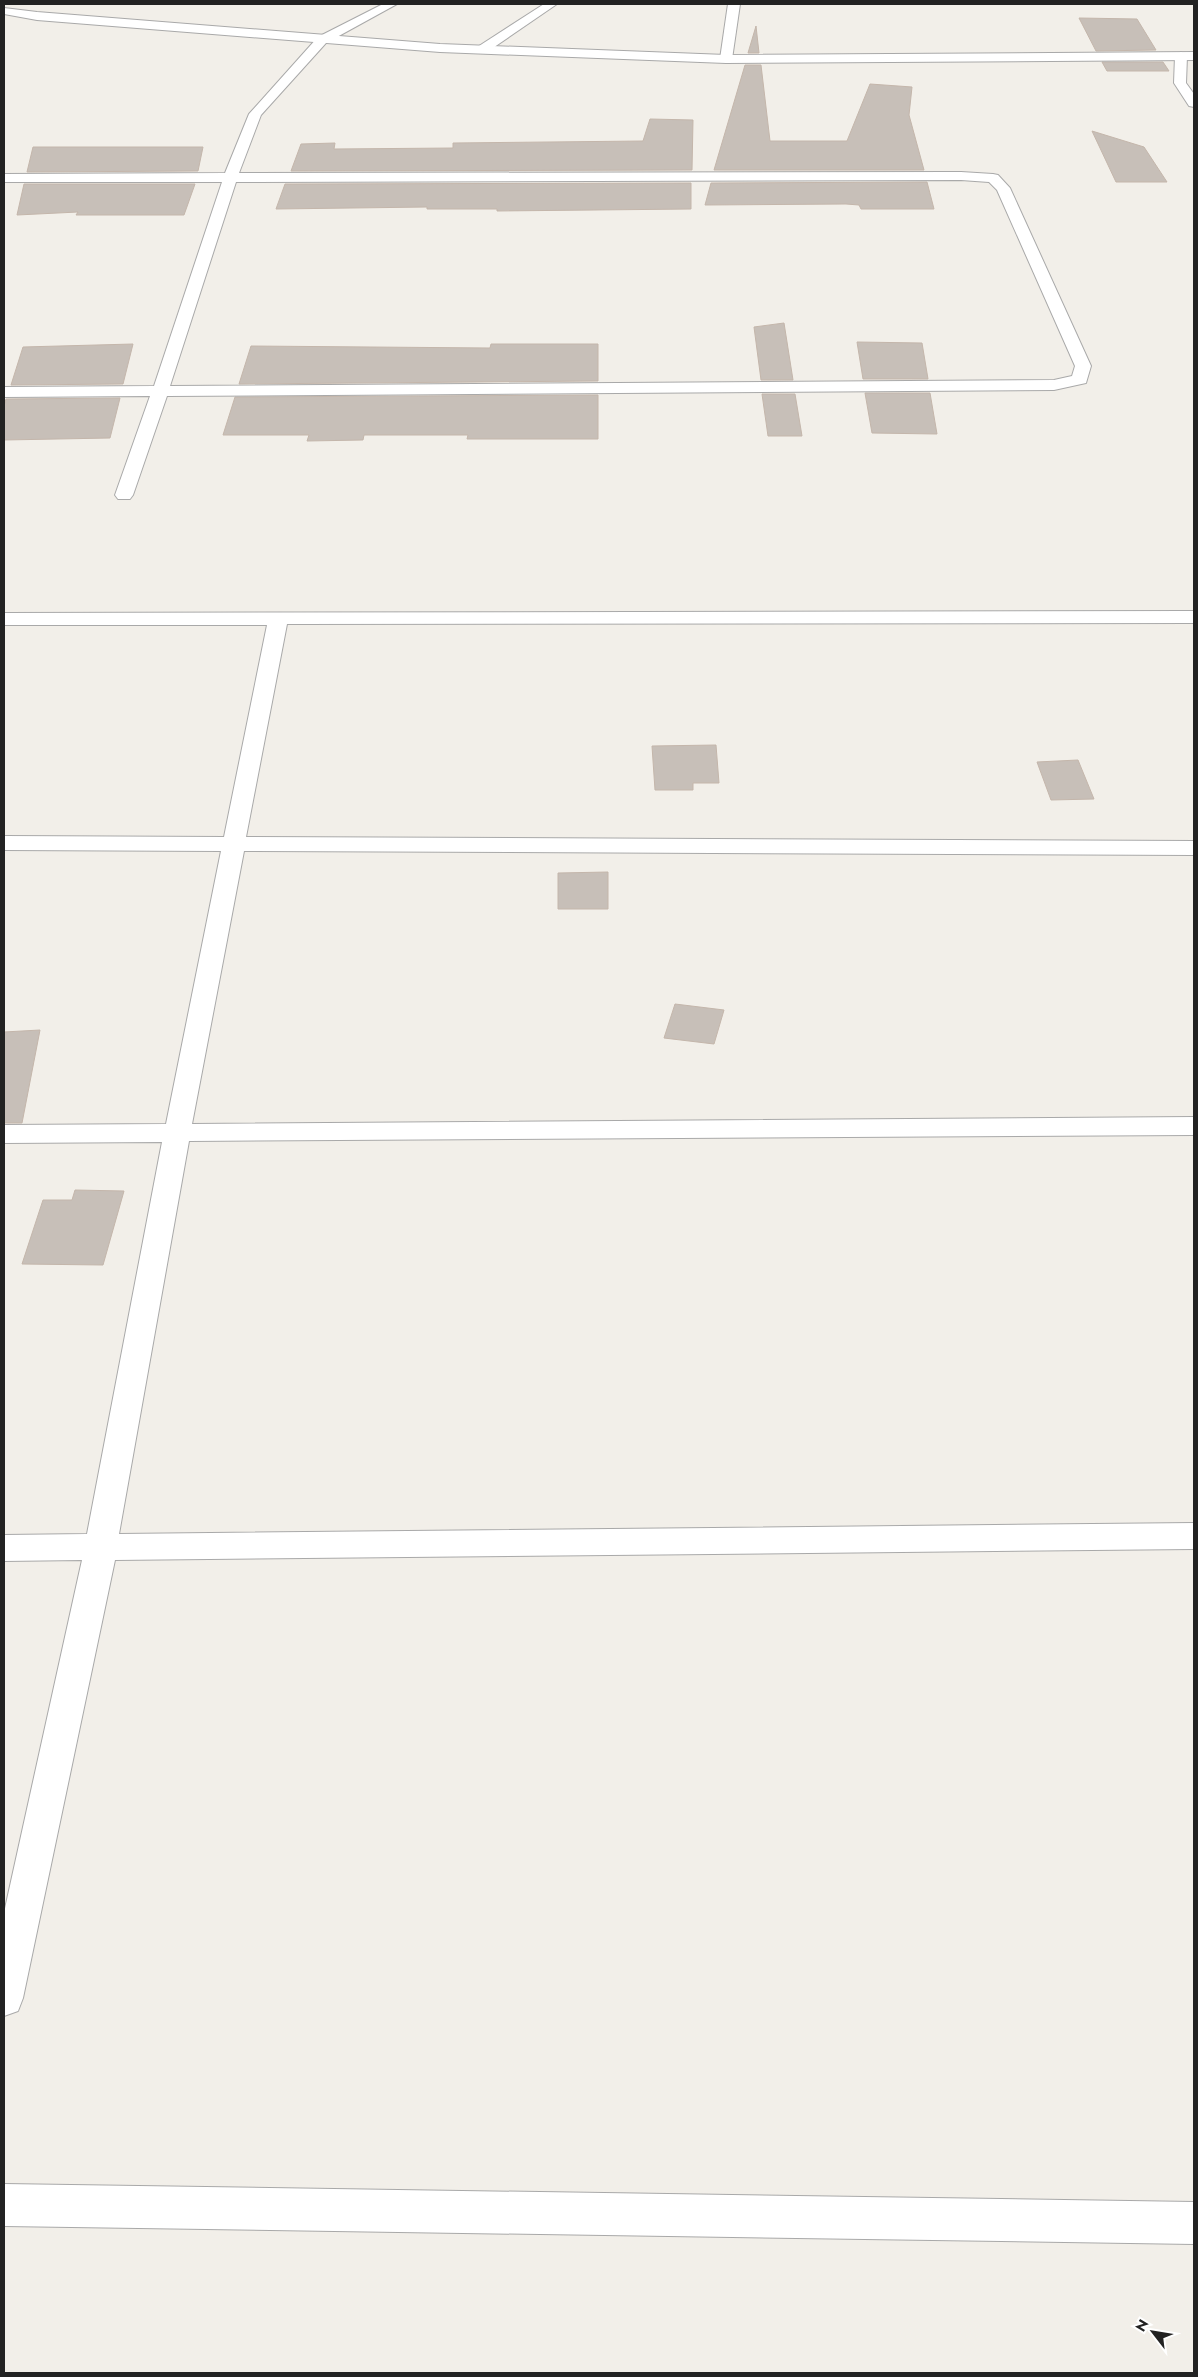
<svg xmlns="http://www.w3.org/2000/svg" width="1198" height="2377" font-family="Jost,sans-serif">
	<rect width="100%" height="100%" fill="#f2efe9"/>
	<!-- building -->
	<g fill="#c7bfb8" stroke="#c4b6ab">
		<path d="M1079,18L1137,19L1156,50L1096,51Z"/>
		<path d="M756,26L759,53H748Z"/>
		<path d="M1102,62H1163L1169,71H1107Z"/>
		<path d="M745,65H761L770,141H847L870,84L912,87L909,115L924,170H714Z"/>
		<path d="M650,119L693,120L692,170L291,171L301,144L335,143L334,149L453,148V143L643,141Z"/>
		<path d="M1092,131L1144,147L1167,182H1116Z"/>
		<path d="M33,147H203L198,171L27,172Z"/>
		<path d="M927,182L934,209H861L859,205L846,204L705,205L711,183Z"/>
		<path d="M691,183V209L497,211V209H427V207L276,209L285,184Z"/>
		<path d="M24,184H195L184,215H76L78,212L17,215Z"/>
		<path d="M784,323L793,380H761L754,327Z"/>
		<path d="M857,342L922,343L928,379H863Z"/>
		<path d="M133,344L123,384L11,385L23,347Z"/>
		<path d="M491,344H598V381L239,384L251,346L490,348Z"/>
		<path d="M865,393H930L937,434L872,433Z"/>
		<path d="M762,394H795L802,436H768Z"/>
		<path d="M598,395V439H467L468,435H364L363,440L307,441L309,435H223L235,397Z"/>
		<path d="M120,398L110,438L4,440V406L6,399Z"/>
		<path d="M716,745L719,783H693V790H655L652,746Z"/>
		<path d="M1078,760L1094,799L1051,800L1037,762Z"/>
		<path d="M608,872V909H558V873Z"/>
		<path d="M675,1004L724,1010L714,1044L664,1038Z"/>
		<path d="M40,1030L22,1123H4V1032Z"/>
		<path d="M75,1190L124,1191L103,1265L22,1264L43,1200H72Z"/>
	</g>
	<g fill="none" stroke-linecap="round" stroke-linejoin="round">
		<!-- minor casing -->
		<g stroke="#a9a9a9" stroke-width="2">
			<g id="minor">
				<path d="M383,4H397L326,43L261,115L239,173L961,172L993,174L998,175L1010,188L1091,366L1086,383L1054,390L167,396L133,495L130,499H118L115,495L150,396L4,397V387L154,386L222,182H4V174L225,173L249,114L318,37ZM961,180L989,182L997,190L1075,366L1072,376L1054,380L170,386L236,182Z"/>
				<path d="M544,4H557L487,52H479L477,49L479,46Z"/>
				<path d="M728,4H740L732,59L726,63L720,59Z"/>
				<path d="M1181,52L1187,56L1186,83L1194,94V107L1189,106L1174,83L1175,56Z"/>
				<path d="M1194,611V623L287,624L246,837L1194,841V855L244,851L192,1124L1194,1117V1135L189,1141L119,1534L1194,1523V1549L115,1560L23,1998L18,2011L4,2016V1913L82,1560L4,1561V1535L87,1534L162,1142L4,1143V1125L166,1124L221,851L4,850V836L224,837L267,625H4V613Z"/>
				<path d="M4,2184L1194,2202V2244L4,2226Z"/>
			</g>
		</g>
		<!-- tertiary casing -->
		<g stroke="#a9a9a9" stroke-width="2">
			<path id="tertiary" d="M4,8L37,12L440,44L726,55L1194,52V60L726,63L440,52L37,20L4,14Z"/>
		</g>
		<!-- minor -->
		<use href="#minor" fill="#fff" fill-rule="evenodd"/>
		<!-- tertiary -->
		<use href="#tertiary" fill="#fff" fill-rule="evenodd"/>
	</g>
	<!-- border -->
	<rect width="1198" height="2377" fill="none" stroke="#222222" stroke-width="10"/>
	<!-- north arrow -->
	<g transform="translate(1153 2332) rotate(301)" stroke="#ffffff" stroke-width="4" paint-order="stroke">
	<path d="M0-4L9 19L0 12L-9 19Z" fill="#222222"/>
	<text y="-8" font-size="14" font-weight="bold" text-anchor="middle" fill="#222222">N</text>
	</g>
</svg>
